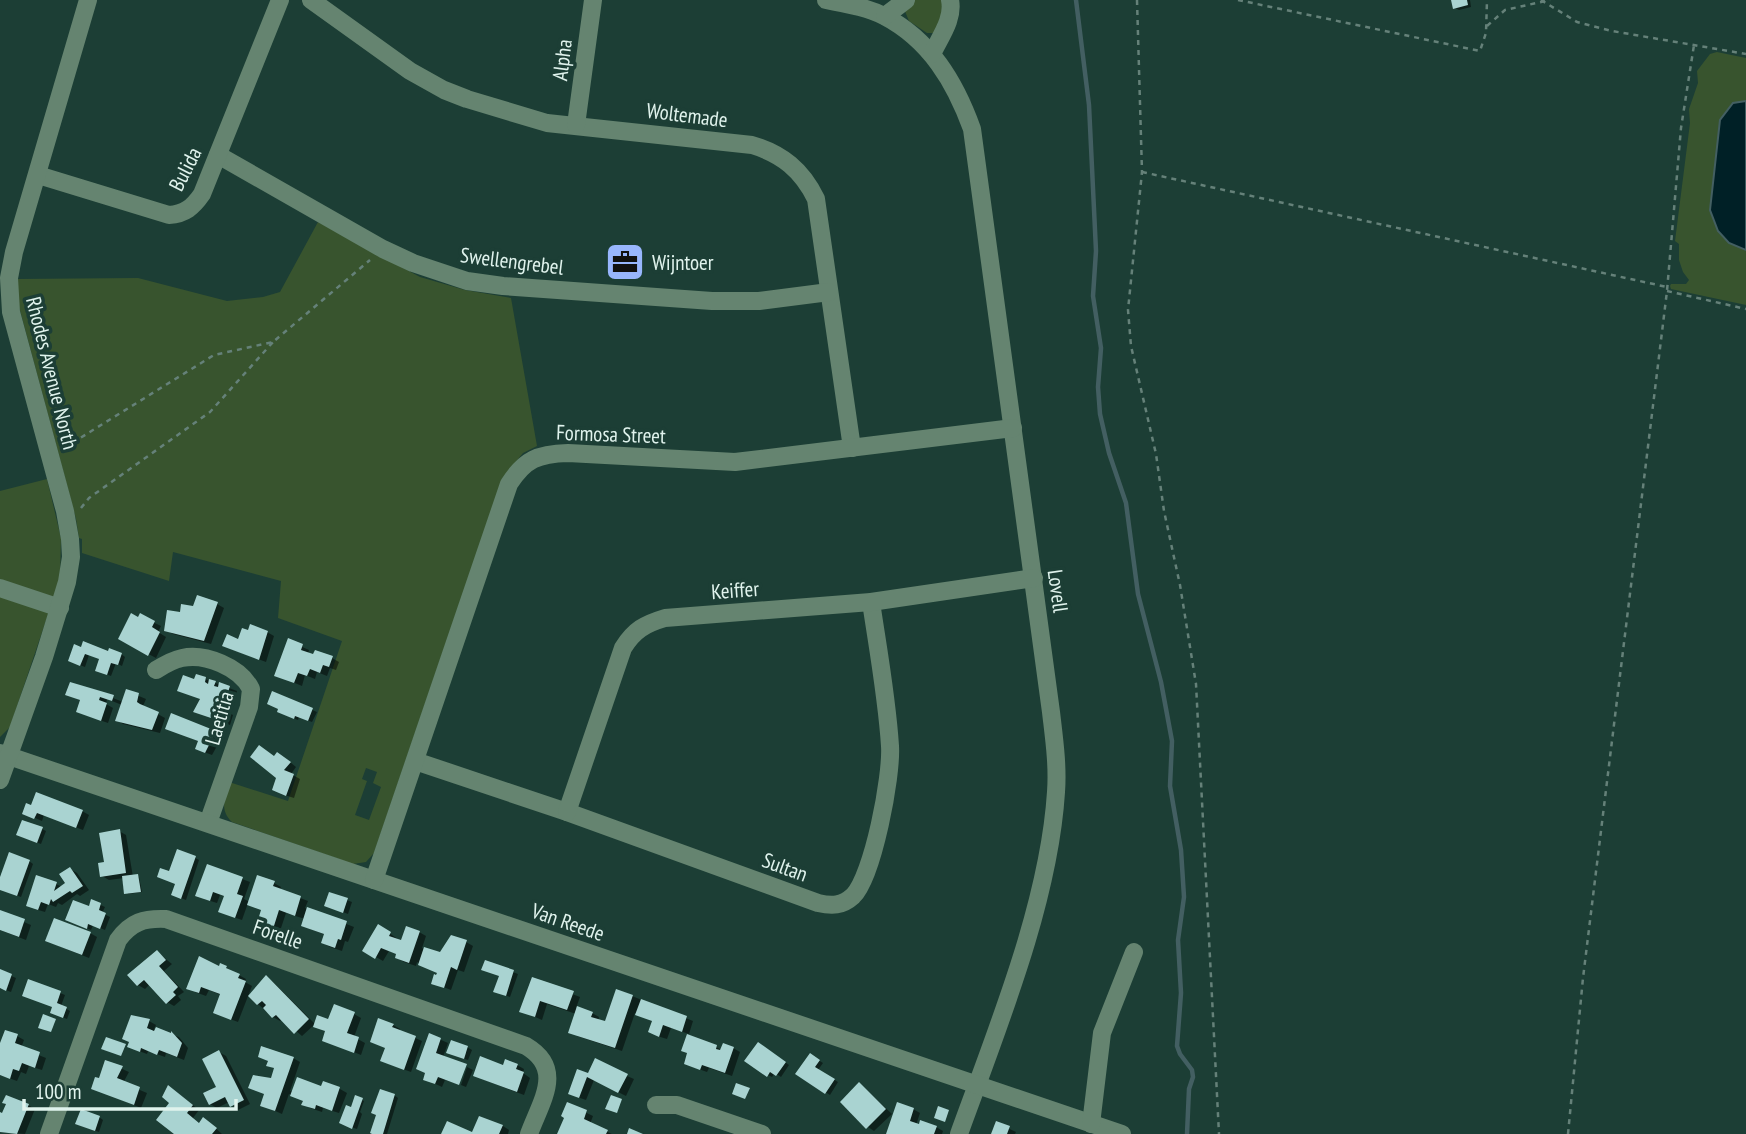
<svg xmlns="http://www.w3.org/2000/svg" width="1746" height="1134" font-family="'PT Sans Narrow',sans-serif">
	<rect width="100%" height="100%" fill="#1c3e35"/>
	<!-- green -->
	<g fill="#38542e" fill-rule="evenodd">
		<path d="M914,0H945L946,4L936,33H927L909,21L904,9Z"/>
		<path d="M1717,52L1746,58V101L1733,103L1720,120L1743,249L1746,250V305L1671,289L1670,286L1671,284H1686L1689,280L1683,272L1679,260V244L1675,241L1690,123L1689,109L1698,83L1697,71L1710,54Z"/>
		<path d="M318,222L420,277L465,290L511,298L537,446L523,453L502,479L374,853L366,862L353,864L232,822C219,810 225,797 229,782L288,801L342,641L278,618L281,581L173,552L169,581L82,553V539L79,538L76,519L18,303V279L138,278L227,301L263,297L280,292ZM366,768L377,772L373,783L381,787L369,820L355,815L367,781L362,779Z"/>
		<path d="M47,479L61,538L60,579L10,727L0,737V491Z"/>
	</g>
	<!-- water -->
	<path fill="#002026" stroke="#435f62" stroke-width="2" d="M1746,101V250L1729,243L1718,231L1710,210L1720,120L1733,103Z"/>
	<!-- shadow -->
	<g fill="#0007">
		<path d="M1453,0H1470L1471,7L1459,10L1455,8Z"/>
		<path d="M217,604L224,608L211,644L173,634L166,630L181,614L194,608Z"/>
		<path d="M140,616L161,626L158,632L166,637L156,658L120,639Z"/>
		<path d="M267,632L274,636L266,662L231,649L239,641Z"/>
		<path d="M289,641L309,650L308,654L332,658L339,662L336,670L330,668L327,676L317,672L315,679L305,675L302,686L276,675Z"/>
		<path d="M75,646L121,654L125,657L122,666L116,663L111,676L101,672V659L89,655L85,667L74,663Z"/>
		<path d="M197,676L237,691L229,713L233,715L230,725L195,711L200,699L195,681Z"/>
		<path d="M85,687L123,702L127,691L146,699L143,706L165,718L160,733L123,724L117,720L122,705L107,699L106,704L113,708L108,723L85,715L82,701L67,694Z"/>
		<path d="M273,693L317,712L312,722L299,717L298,720L283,714Z"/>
		<path d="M167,728L215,733L222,737L212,755L204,752L200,742Z"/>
		<path d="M275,757L285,758L296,767L291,774L300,779L294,798L281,794Z"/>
		<path d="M82,811L89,815L83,830L44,815L42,821L24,813Z"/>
		<path d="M42,829L46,831L41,844L22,837Z"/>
		<path d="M119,831L126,835L133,877H139L142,892L128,894L124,878L109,880L102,876Z"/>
		<path d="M195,858L199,860L186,900L178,897L177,884L170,873Z"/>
		<path d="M29,861L33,864L21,897L0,889V882Z"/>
		<path d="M208,866L250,882L244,899L250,902L258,877L274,883L281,887L280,890L308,901L305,908L354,927L348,942L345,941L342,951L330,947L323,943L326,935L310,929L305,919L286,913L280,931L266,926L263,910L248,903L242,920L227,915L225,896L220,895L217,903L204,899Z"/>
		<path d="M70,869L77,873L89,890L80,896L77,894L62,905L58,903L56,907L48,904L45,912L35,909L56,884L62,887L67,884Z"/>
		<path d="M330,894L352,902L348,914L330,907Z"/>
		<path d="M92,901L105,907L102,913L110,917L105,930L93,925L91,930L71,922L90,908Z"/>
		<path d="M0,912L31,925L26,940L0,930Z"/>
		<path d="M379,926L402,942L419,932L426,936L422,948L440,955L466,942L473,946L464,972L458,970L451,990L433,983L439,973L417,962L416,966L404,962L397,958L398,954L389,951L383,961L364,950Z"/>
		<path d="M90,933L97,937L89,958L54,944Z"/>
		<path d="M157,952L172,964L164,971L184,992L178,996L181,1000L174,1006L167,1002L150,984L145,989L138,985Z"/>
		<path d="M486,962L518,974L510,997L499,993L500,976Z"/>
		<path d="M221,965L246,979L245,982L252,986L238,1022L222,1016L221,995L209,990L206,996L195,992Z"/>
		<path d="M0,971L16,978L11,992L0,988Z"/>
		<path d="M266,978L273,982L316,1025L354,1014L361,1018L354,1037L365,1043L361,1055L324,1040L327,1032L314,1025L302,1036L282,1019L280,1021L273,1017L258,1004Z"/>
		<path d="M533,979L580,997L576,1008L592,1013L599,1017L598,1021L606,1024L632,996L693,1021L689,1034L671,1028L667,1039L657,1036L654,1022L635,1013L622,1051L577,1036L576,1014L547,1004L542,1020L522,1011Z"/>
		<path d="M60,993L65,995L61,1006L70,1011L67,1019L52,1013Z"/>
		<path d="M149,1021L156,1025L154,1029L179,1037L188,1048L184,1060L166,1053L165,1057L148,1051L147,1054L136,1050Z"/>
		<path d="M393,1025L400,1029L399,1031L422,1041L411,1072L389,1064L386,1048L372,1042Z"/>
		<path d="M430,1035L448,1043L443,1057L458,1084L445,1080L442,1087L425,1079Z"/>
		<path d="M17,1036L24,1040L21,1048L46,1058L42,1070L29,1066L26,1074L21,1072L17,1081L0,1075V1048Z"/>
		<path d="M763,1046L789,1065L781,1077L775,1073L772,1077L768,1075Z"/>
		<path d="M467,1047L472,1050L468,1060L453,1055Z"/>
		<path d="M716,1047L722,1050L733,1048L740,1052L732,1076L709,1068L707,1072L693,1067Z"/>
		<path d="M219,1052L226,1056L250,1104L238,1110L229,1102L217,1108L210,1104L218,1087Z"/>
		<path d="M810,1055L823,1063L818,1070L838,1082L830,1095L797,1074Z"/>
		<path d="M293,1058L300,1062L290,1091L322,1088L324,1083L340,1089L347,1093L339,1113L323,1108L322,1112L310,1108L304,1104L305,1101L289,1094L282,1114L262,1105L266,1094L250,1088L272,1080L276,1069L268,1065Z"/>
		<path d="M107,1062L129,1072L123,1083L147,1093L141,1108L93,1088L100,1080Z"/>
		<path d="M517,1065L524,1069L523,1073L530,1078L524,1095L482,1079L504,1067Z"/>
		<path d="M467,1067L473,1070L466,1087L461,1085Z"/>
		<path d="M578,1071L589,1075L627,1076L634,1079L626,1096L594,1080L586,1100L577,1097Z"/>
		<path d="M860,1084L892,1114L874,1131L868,1127Z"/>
		<path d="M175,1091L199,1110L193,1118L200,1124L210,1123L222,1134H177L171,1103Z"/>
		<path d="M394,1095L398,1098L387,1134H375L378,1115Z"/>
		<path d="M356,1098L364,1101L360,1112L362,1114L357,1129L345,1125L347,1107L359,1110L353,1106Z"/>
		<path d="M568,1104L593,1116L590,1124L612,1134H559L566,1117Z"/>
		<path d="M28,1105L35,1109L25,1134L0,1132V1114Z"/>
		<path d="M913,1109L920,1113L916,1125L936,1127L943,1131L942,1134H888Z"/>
		<path d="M99,1117L103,1120L99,1132L82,1126Z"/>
		<path d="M480,1118L503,1126L509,1130L508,1134H473Z"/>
		<path d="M997,1123L1016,1132L1015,1134H993Z"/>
	</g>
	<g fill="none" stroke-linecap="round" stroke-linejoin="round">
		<!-- stream -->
		<path stroke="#435f62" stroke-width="4.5" d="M1076,0L1089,105L1096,251L1093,296L1101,348L1098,387L1100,414L1109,453L1126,503L1138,594L1161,682L1172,741L1170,786L1181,850L1184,897L1178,940L1181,993L1177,1046L1180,1054L1192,1070L1193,1077L1189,1089L1187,1134"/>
	</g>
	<!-- building -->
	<g fill="#a9d3d1">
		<path d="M1451,0H1467L1468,5L1453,9Z"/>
		<path d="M197,595L218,602L204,641L164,631L167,610L180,612L181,604L193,606Z"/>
		<path d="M131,613L138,617L140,613L155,621L152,627L160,632L148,656L118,639Z"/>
		<path d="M250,624L268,631L259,660L222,646L227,634L238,639L242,628L248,630Z"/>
		<path d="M288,638L303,644L301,650L313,654L315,650L333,656L329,667L323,665L320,673L310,669L307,676L298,673L294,683L274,676Z"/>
		<path d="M83,641L108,651L109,648L122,653L118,665L111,663L107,675L95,671L99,659L85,654L80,666L68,661L74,644L81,647Z"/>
		<path d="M196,674L206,677L205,682L208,684L209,679L216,681L214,686L218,687L219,682L230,686L223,708L227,709L223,722L193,712L200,699L177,691L183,675L194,679Z"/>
		<path d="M70,682L114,695L112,701L100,697L99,700L107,703L101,721L76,712L80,700L65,695Z"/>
		<path d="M126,689L139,693L137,702L140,704L159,712L152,730L115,721Z"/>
		<path d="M272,691L313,708L308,721L295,716L294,719L277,712L278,709L267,704Z"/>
		<path d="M171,713L216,731L205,753L195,749L198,741L165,729Z"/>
		<path d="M259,745L274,756L277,752L291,762L284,770L294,774L286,796L272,790L276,778L250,757Z"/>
		<path d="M36,792L83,810L76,828L37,813L34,819L22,814L26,803L31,805Z"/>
		<path d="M22,820L43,827L37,843L16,835Z"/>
		<path d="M120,829L126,873L100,877L98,863L104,862L99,833Z"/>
		<path d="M177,849L196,856L181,899L171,895L175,884L157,877L160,868L169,871Z"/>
		<path d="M9,852L30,860L17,896L0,890V877Z"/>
		<path d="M207,864L243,877L237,894L243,896L235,918L218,912L224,896L213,892L210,901L195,896Z"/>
		<path d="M70,867L83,886L72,893L70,891L53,902L51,899L49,905L41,902L38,910L26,906L36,875L57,882L54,891L65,883L59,874Z"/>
		<path d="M138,874L141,892L124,894L122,876Z"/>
		<path d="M257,875L275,881L273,886L301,896L295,916L279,910L273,929L257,923L261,910L247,905Z"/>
		<path d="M329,892L348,898L343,913L324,906Z"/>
		<path d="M91,899L101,903L99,910L106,913L100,929L88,924L87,929L65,920L73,900L89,906Z"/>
		<path d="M307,907L347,921L341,940L338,939L335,948L321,943L324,934L301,926Z"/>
		<path d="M0,910L25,919L19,937L0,930Z"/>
		<path d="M54,918L91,932L82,955L45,941Z"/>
		<path d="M378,924L391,932L389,936L401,940L406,926L420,931L409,963L395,958L396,954L381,948L375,959L362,951Z"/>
		<path d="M451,935L467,940L457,970L451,967L444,988L431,984L434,974L436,975L437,973L418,965L424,947L440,952Z"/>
		<path d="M157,950L166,960L159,966L178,987L173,992L176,995L166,1004L144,980L137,986L127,975Z"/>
		<path d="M199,956L219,966L220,963L227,966L226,968L240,974L238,978L246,981L231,1020L213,1013L220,994L201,987L199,993L186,989Z"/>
		<path d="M485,960L514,970L506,996L493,992L499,976L481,970Z"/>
		<path d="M0,969L12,974L6,991L0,988Z"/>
		<path d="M266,975L309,1019L294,1034L276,1015L272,1018L263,1008L266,1005L262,1001L257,1005L248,996Z"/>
		<path d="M532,977L574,991L567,1010L540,1001L535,1017L519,1012Z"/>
		<path d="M28,979L61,991L57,1003L67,1007L63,1018L50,1013L52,1007L22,996Z"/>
		<path d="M616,989L633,995L615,1048L568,1033L577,1006L593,1012L591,1017L605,1021Z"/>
		<path d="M641,999L687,1016L682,1032L663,1025L659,1037L648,1032L652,1021L635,1015Z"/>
		<path d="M334,1004L355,1012L347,1033L359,1037L354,1053L322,1041L325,1031L313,1027L317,1015L328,1019Z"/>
		<path d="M43,1014L56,1019L51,1032L38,1028Z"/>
		<path d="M131,1015L150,1019L147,1028L154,1031L156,1027L171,1033V1031L182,1043L177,1057L159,1050L157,1055L141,1048L140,1052L127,1047L129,1042L122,1039Z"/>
		<path d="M378,1018L394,1024L392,1027L416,1036L404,1070L380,1061L385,1048L370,1042Z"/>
		<path d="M5,1030L18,1034L15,1043L40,1052L35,1068L22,1063L19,1071L13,1069L10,1079L0,1075V1043Z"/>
		<path d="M429,1033L441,1038L436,1053L467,1064L459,1085L438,1077L435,1084L423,1080L425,1073L416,1069Z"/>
		<path d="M687,1034L717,1045L716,1049L720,1050L723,1043L734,1047L725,1073L702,1065L700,1070L684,1064L687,1053L681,1051Z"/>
		<path d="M106,1037L126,1044L121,1056L101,1049Z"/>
		<path d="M451,1040L468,1046L464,1059L446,1053Z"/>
		<path d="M758,1042L786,1062L776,1076L770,1072L767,1077L744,1061Z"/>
		<path d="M261,1046L294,1057L275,1111L260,1106L264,1094L248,1088L253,1075L271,1078L274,1068L266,1066L268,1061L258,1057Z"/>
		<path d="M219,1050L244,1100L230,1107L225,1097L209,1105L203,1093L216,1087L202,1059Z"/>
		<path d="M810,1053L820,1060L815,1067L835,1079L825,1094L795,1074Z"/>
		<path d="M480,1056L503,1065L505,1059L518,1064L516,1069L524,1072L517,1092L473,1076Z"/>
		<path d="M595,1058L628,1074L618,1093L587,1077L579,1098L568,1094L577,1069L588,1073Z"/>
		<path d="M105,1060L123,1066L117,1078L140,1087L134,1105L91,1089L95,1077L99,1078Z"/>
		<path d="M297,1077L321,1086L323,1081L340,1087L332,1111L316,1105L315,1109L301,1105L303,1101L290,1096Z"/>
		<path d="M859,1082L886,1109L866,1129L840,1102Z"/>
		<path d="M736,1083L750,1088L745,1099L732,1094Z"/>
		<path d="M168,1085L193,1105L187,1113L199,1123L203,1117L217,1128L212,1134H174L156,1120L169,1103L162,1097Z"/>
		<path d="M380,1089L395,1094L383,1134H372L370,1133L376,1115L371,1113Z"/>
		<path d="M6,1095L29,1104L17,1134L0,1132V1112L2,1113L6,1104L2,1103Z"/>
		<path d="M355,1095L363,1098L352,1129L339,1123L346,1105L351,1107Z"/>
		<path d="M611,1095L622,1099L617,1113L605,1109Z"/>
		<path d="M567,1102L587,1110L584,1119L608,1130L606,1134H557L564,1118L561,1116Z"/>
		<path d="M897,1102L914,1108L910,1121L919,1124L920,1120L937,1126L934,1134H886Z"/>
		<path d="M938,1106L949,1110L945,1122L934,1118Z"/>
		<path d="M81,1109L100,1116L95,1131L75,1124Z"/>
		<path d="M479,1116L503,1125L499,1134H441L447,1121L472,1132Z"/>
		<path d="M996,1121L1010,1126L1007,1134H991Z"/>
		<path d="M629,1128L643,1134H627Z"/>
	</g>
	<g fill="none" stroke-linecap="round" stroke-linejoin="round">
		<!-- path -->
		<g stroke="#658179" stroke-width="2.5" stroke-dasharray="5 5" stroke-linecap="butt">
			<path d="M1137,0L1142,172L1128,310L1131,346L1156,454L1164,511L1180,585L1196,684L1219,1134"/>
			<path d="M1238,0L1480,51L1486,33L1487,0"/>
			<path d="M1541,0L1577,22L1612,31L1746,54"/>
			<path d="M1487,26L1505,10L1550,0"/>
			<path d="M1142,172L1667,287"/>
			<path d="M1667,291L1746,309"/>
			<path d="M64,448L214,355L273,342L370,260"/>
			<path d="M81,508L89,498L210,412L273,342"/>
			<path d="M1568,1134L1583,978L1667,291L1681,128L1694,45"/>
		</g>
		<!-- minor -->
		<g stroke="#658470" stroke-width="18">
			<path d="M311,0L410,71L444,90L467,99L547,123L752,145C782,154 802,170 816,199L852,448"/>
			<path d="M826,0C846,4 866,7 884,16C930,40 955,82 972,129L1051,712C1054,738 1058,765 1056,792C1049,903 997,1029 959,1134"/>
			<path d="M885,16L906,0"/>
			<path d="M932,54C940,37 954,19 950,0"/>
			<path d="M576,125L593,0"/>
			<path d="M218,155L383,249L413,263L467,281L503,286L712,301H759L829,292"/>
			<path d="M38,175L169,215C185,214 193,207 202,194L280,0"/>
			<path d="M0,588L60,608"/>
			<path d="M156,670C164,665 172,660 182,658C205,653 240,667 251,689L249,707L208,823"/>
			<path d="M0,753L1122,1134"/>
			<path d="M415,761L567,812L818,903C832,906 842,906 853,896C873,876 892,776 890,746C887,698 878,649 871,602"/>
			<path d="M0,780L44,657L67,582L71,557L70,539L65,511L11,312L9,278L14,252L88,0"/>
			<path d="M567,812L623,648C634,630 645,624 665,618L871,602L1034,578"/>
			<path d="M374,880L509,484C525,459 538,454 568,453L735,462L1013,428"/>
			<path d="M656,1105H677L762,1134"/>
			<path d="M1091,1124L1102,1033L1134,952"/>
			<path d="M49,1134L118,940C131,922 144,918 166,919L526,1046C565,1069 541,1101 529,1134"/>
		</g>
	</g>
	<!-- icons -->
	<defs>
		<g id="office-square" transform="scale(2.0125)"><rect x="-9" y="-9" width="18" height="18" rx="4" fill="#98b6fd" stroke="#1c3e35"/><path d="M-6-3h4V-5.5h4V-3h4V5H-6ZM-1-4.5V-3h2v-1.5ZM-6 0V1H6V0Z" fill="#111"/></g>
	</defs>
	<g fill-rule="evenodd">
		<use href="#office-square" x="625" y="262"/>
	</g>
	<g text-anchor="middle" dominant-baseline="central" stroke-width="7" stroke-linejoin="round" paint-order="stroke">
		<!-- street labels -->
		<g font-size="21" fill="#e0f3ed" stroke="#1c3e35">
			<text transform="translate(562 60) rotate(-83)">Alpha</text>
			<text transform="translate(687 115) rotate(7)">Woltemade</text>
			<text transform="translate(185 169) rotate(-63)">Bulida</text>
			<text transform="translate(512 261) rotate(7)">Swellengrebel</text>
			<text transform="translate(52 373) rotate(76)">Rhodes Avenue North</text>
			<text transform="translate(611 434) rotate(2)">Formosa Street</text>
			<text transform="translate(735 590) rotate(-4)">Keiffer</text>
			<text transform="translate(1058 591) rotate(82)">Lovell</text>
			<text transform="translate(219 718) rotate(-74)">Laetitia</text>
			<text transform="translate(785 867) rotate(20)">Sultan</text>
			<text transform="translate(568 922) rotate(19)">Van Reede</text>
			<text transform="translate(278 934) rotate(19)">Forelle</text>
		</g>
		<!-- poi labels -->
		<g font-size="21" fill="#e0f3ed" stroke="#1c3e35" text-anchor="start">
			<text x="652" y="262">Wijntoer</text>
		</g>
	</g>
	<!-- scale -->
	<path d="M24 1099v10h212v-10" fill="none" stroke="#e0f3ed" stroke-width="3.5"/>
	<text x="35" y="1099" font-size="21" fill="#e0f3ed" stroke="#1c3e35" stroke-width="5" paint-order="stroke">100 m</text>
</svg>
